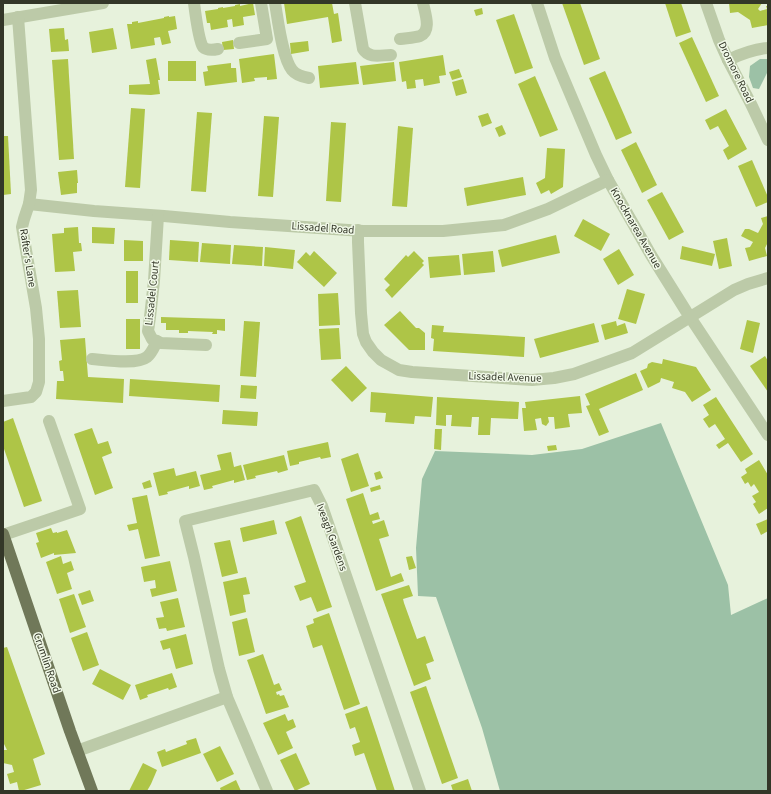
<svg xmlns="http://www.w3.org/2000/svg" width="771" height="794" font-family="'Source Sans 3',sans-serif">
	<rect width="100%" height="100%" fill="#e7f2dc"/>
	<!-- green -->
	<g fill="#9cc1a6">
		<path d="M760,59H768V71L759,89L753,88L749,77L750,66Z"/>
		<path d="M661,423L728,585L731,615L768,598V791H500L482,728L436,597L418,596L416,548L422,479L435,451L532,455L582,449Z"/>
	</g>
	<!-- building -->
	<g fill="#aec547">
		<path d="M253,3L255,15L243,17L244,25L233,27L232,19L227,20L228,27L211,30L210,23H207L205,11L218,9V8L223,7V8L235,6V5L240,4V6Z"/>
		<path d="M284,3H332L334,14L338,13L342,41L332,43L328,17L287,24Z"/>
		<path d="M562,3H580L600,59L584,65Z"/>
		<path d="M665,3H681L691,32L676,37Z"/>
		<path d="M729,3H762L758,9L760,11L767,9L766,6H768V25L752,28L750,20L738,12L730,13Z"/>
		<path d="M482,8L483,14L476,16L474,10Z"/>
		<path d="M514,14L533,68L515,74L496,20Z"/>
		<path d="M169,16V17L175,16L177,29L168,31L171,43L162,45L160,37L154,38L155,45L131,49L127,24H132V22L138,21V23L164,18V17Z"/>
		<path d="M64,28L65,40L68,39L69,51L51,52L49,29Z"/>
		<path d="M113,28L117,49L92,53L89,32Z"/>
		<path d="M692,37L719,96L706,102L679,43Z"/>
		<path d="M233,40L234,49L223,50L222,42Z"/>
		<path d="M308,41L309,51L291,54L290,43Z"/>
		<path d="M274,54L277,79L267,80V77L254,78L255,81L242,83L239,59Z"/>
		<path d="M443,55L446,75L439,76L440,83L424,86L423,79L415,80L416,88L407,89L406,81L402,82L399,62Z"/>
		<path d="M156,58L160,80H158L160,94L151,95L129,94V85L150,84L146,60Z"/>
		<path d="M68,59L74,159L59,160L52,60Z"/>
		<rect x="168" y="61" width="28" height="20"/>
		<path d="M356,62L359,84L320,88L318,66Z"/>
		<path d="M394,62L396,81L363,85L360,66Z"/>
		<path d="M231,63V68H236L237,82L205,86L203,72L208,71L207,66Z"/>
		<path d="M459,69L462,77L452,80L449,72Z"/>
		<path d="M605,71L632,133L616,140L589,78Z"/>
		<path d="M535,76L558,130L540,137L518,84Z"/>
		<path d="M463,79L467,93L456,96L452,82Z"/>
		<path d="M131,108L145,109L140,188L125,187Z"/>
		<path d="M726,109L747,149L728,160L723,150L729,146L718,126L710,130L705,120Z"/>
		<path d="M197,112L212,113L206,192L191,191Z"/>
		<path d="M488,113L492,123L482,127L478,116Z"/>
		<path d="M264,116L279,117L273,197L258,196Z"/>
		<path d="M331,122L346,123L341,202L326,201Z"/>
		<path d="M502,125L506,134L499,137L495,128Z"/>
		<path d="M398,126L413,128L407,207L392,206Z"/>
		<path d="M3,136H8L11,194L3,195Z"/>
		<path d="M636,142L657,185L642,193L621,150Z"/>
		<path d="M547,148L565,149L563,187L551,194L549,190L541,194L536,183L545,178Z"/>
		<path d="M752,160L768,197V202L756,207L738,166Z"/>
		<path d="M77,170L78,183H77V193L61,195L58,172Z"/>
		<path d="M523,177L526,195L467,206L464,188Z"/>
		<path d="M662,192L684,232L669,240L647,200Z"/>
		<path d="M768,216V242L765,248L767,256L749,261L745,248L750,247L753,242L741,236L745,229H749L758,233L763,224L761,218Z"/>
		<path d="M583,219L610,234L601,251L574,236Z"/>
		<path d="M78,227L79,243H81L82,251L73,252L75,271L55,272L52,234L64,233V228Z"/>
		<path d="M92,227L115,228L114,244L92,243Z"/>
		<path d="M556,235L560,253L502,267L498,250Z"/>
		<path d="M727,238L732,266L719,269L713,241Z"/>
		<path d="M124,240L143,241V261H124Z"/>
		<path d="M170,240L199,242L198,262L169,260Z"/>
		<path d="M202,243L231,245L230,264L200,262Z"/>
		<path d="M234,245L263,247L262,266L232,264Z"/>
		<path d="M682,246L715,254L712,266L680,259Z"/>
		<path d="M265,247L295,250L293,269L264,266Z"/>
		<path d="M619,249L634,275L618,285L603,259Z"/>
		<path d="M314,251L337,273L324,287L297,262L306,252L310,256Z"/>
		<path d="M414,251L424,261L422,263L424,265L392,298L385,290L390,285L384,279L406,255L408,257Z"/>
		<path d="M493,251L495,272L464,275L462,254Z"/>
		<path d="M459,255L461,275L430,278L428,257Z"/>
		<rect x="126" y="271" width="12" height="32"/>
		<path d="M627,289L645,294L636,324L618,319Z"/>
		<path d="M78,290L81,327L60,328L57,291Z"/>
		<path d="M338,293L340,325L319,326L318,294Z"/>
		<path d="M400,311L416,328H419L425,333V350H409L384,325Z"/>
		<path d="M161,317L225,319V331L217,330V334H212L213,332L188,331V333H179V330H166V323H161Z"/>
		<rect x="126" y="319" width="14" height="30"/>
		<path d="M747,320L760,323L753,353L740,349Z"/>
		<path d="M244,321L260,322L256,377L240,376Z"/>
		<path d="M616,321L617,326L625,323L628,333L605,340L601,325Z"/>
		<path d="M594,323L599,342L540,358L534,339Z"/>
		<path d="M432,325L444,326L443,332L525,337L524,357L433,351L434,339L431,338Z"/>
		<path d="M339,328L341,359L321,360L319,329Z"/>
		<path d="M85,338L88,377L124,379L123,403L56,399L57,381H64L63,371H60L59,361L62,360L60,340Z"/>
		<path d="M765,356L768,361V392L750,366Z"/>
		<path d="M663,359L696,367L711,390L692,402L685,392L672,388L674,382L661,378L660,382L648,388L640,371L647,368L648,364L652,362L662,364Z"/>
		<path d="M346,366L367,388L352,402L331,380Z"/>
		<path d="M636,373L643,390L599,409L609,432L599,436L586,406L590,405L585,394Z"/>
		<path d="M130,379L220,385L219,402L129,396Z"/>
		<path d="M241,385L257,386L256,399L240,398Z"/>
		<path d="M371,392L433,397L431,417L415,416L414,424L385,422L386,413L370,412Z"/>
		<path d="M580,396L582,413L568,414L570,427L555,429L554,417H548L549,422L546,426L542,424L541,418L535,419L537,430L524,431L522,408H526L525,402Z"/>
		<path d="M437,397L519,402L518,419L491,418L490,435H478L479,417H472L471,427L451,426L452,415H446V426L436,425Z"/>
		<path d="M716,397L753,454L741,462L728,443L719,449L716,445L725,439L715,424L709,428L703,419L709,415L703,405Z"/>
		<path d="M223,410L258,412L257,426L222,424Z"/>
		<path d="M13,418L42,501L24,507L3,446V422Z"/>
		<path d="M92,428L98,444L108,441L112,453L102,457L113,488L95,495L74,434Z"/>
		<path d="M435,429H442L441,450L434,449Z"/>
		<path d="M328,442L331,457L321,459L320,457L299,462V464L290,466L287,451Z"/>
		<path d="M556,445L557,450L548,451L547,446Z"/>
		<path d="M231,452L234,467L241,465L245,480L234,483V480L212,486L213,488L204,490L200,475L221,470L217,455Z"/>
		<path d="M358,453L369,486L351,492L341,459Z"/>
		<path d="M284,455L288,470L278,473L277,471L255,476L256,478L247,480L243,465Z"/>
		<path d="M759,460L768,475V508L759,514L753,504L756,502L752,496L759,492L754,484L751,487L748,482L745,484L741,477L747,473L745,469Z"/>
		<path d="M174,468L176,476L196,471L200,486L189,489V486L167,492L168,494L159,496L153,473Z"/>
		<path d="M380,471L383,478L376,480L374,473Z"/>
		<path d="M150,480L152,487L144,489L142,483Z"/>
		<path d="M380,485L381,489L371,492L370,488Z"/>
		<path d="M363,493L370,515L378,512L380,519L372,521L373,524L384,520L389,536L379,539L391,577L401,573L404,581L376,591L346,499Z"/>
		<path d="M147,495L160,556L145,559L138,529L129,531L127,525L137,523L132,498Z"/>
		<path d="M301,516L332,607L317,612L311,597L300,601L294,586L306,582L285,522Z"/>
		<path d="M768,519V531L761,535L756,524Z"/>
		<path d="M274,520L277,534L243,542L240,528Z"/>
		<path d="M51,528L53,533L57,532V533L67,530L76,553L54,555V553L41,558L36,543L39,542L36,533Z"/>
		<path d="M230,540L238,573L222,577L214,543Z"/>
		<path d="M61,556L63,564L71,561L74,570L67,573L72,589L57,594L46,562Z"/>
		<path d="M412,556L416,568L409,570L406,557Z"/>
		<path d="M170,561L177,591L152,597L150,589L156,588L155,580L144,582L141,567Z"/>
		<path d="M246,577L250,594L243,595L246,612L230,616L223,582Z"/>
		<path d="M409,585L413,596L403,599L404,603L417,639L425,636L434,661L426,664L431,679L414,686L381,594Z"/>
		<path d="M90,590L94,601L82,605L78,594Z"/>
		<path d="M74,594L86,627L70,633L59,599Z"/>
		<path d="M178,598L185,627L167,631L166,628L159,629L156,618L164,617L160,602Z"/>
		<path d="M329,613L360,704L344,710L322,645L313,648L306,626L314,623L313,619Z"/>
		<path d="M247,618L255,652L239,656L232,622Z"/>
		<path d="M87,632L99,665L83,671L71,638Z"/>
		<path d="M186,634L193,664L176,669L170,648L163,650L160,641Z"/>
		<path d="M7,647L45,754L33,759L41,785L21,791H19L17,782L10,784L7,774L14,772L12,765L3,763V750H7L3,742V648Z"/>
		<path d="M263,654L274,685L279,683L282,690L276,692L277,695L279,694L280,696L284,695L289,707L266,714L247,660Z"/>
		<path d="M100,669L131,685L123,700L92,684Z"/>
		<path d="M172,673L177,687L169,690L168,688L147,695L148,697L140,700L135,685Z"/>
		<path d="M426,686L458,778L442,784L410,692Z"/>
		<path d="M367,706L377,736L395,791H377L364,753L355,756L352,745L360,742L355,727L350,729L345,714Z"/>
		<path d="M285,714L288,721L293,719L296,727L286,732L293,748L278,755L263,723Z"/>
		<path d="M196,738L201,753L162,767L157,752L165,749L166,752L187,744L186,741Z"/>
		<path d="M220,746L234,774L217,782L203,754Z"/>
		<path d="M296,753L310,784L295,791L280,760Z"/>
		<path d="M143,763L157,770L151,784L147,791H129Z"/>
		<path d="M468,779L472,791H453L451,785Z"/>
		<path d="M236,780L241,791H221L220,788Z"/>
	</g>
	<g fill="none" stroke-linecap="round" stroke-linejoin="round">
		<!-- minor -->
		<g stroke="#bccaa8" stroke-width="12">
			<path d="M194,3C195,11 199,41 203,47C207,51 213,50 218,49"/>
			<path d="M275,3C278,20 282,57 292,70C296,75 303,77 309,78"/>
			<path d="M355,3L363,49C369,59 381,55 391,55"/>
			<path d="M537,3L555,58L596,155L608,180L651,255L686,311L768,435"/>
			<path d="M706,3L719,40L728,60L751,104L768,140"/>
			<path d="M3,20L103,3"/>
			<path d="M400,39C406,38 414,38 420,36C432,31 425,13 423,3"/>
			<path d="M239,43L267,39L261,3"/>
			<path d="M728,60C741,54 753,49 768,48"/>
			<path d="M29,204L94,211L164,216L230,222L363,231H443L504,225L548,209L608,180"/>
			<path d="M158,216L154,281L150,317L148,331L152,339L161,343L206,345"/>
			<path d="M358,230V242L361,313L363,334L366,342L373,352L381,360L399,370L412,372L532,380L554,378L574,374L632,353L734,290L748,284L768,278"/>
			<path d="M92,359C105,360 137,365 147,357C152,353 154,347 157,341"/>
			<path d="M3,401L31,397L36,392L39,382V339L36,308L22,227L24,219L29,204L31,190L18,17"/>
			<path d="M3,535L80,509L49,421"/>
			<path d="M77,751L227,697"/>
			<path d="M267,791L227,697L219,669L194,557L185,521L314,490L322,506L420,791"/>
		</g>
		<!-- major -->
		<path stroke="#707859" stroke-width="12" d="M3,534L70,731L92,791"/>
	</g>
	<g text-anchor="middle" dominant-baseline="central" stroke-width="3" stroke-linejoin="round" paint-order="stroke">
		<!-- street labels -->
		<g font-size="11" fill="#333728" stroke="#f1f9e8">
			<text transform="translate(736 72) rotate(64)">Dromore Road</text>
			<text transform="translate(323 228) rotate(4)">Lissadel Road</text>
			<text transform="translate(636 228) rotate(60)">Knocknarea Avenue</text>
			<text transform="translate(28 258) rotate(81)">Rafter's Lane</text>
			<text transform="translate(152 293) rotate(-84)">Lissadel Court</text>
			<text transform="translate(505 377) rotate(2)">Lissadel Avenue</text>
			<text transform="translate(332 537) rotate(70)">Iveagh Gardens</text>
			<text transform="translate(47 663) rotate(71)">Crumlin Road</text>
		</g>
	</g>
	<!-- border -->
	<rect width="771" height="794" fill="none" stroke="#333728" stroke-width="8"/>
</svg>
